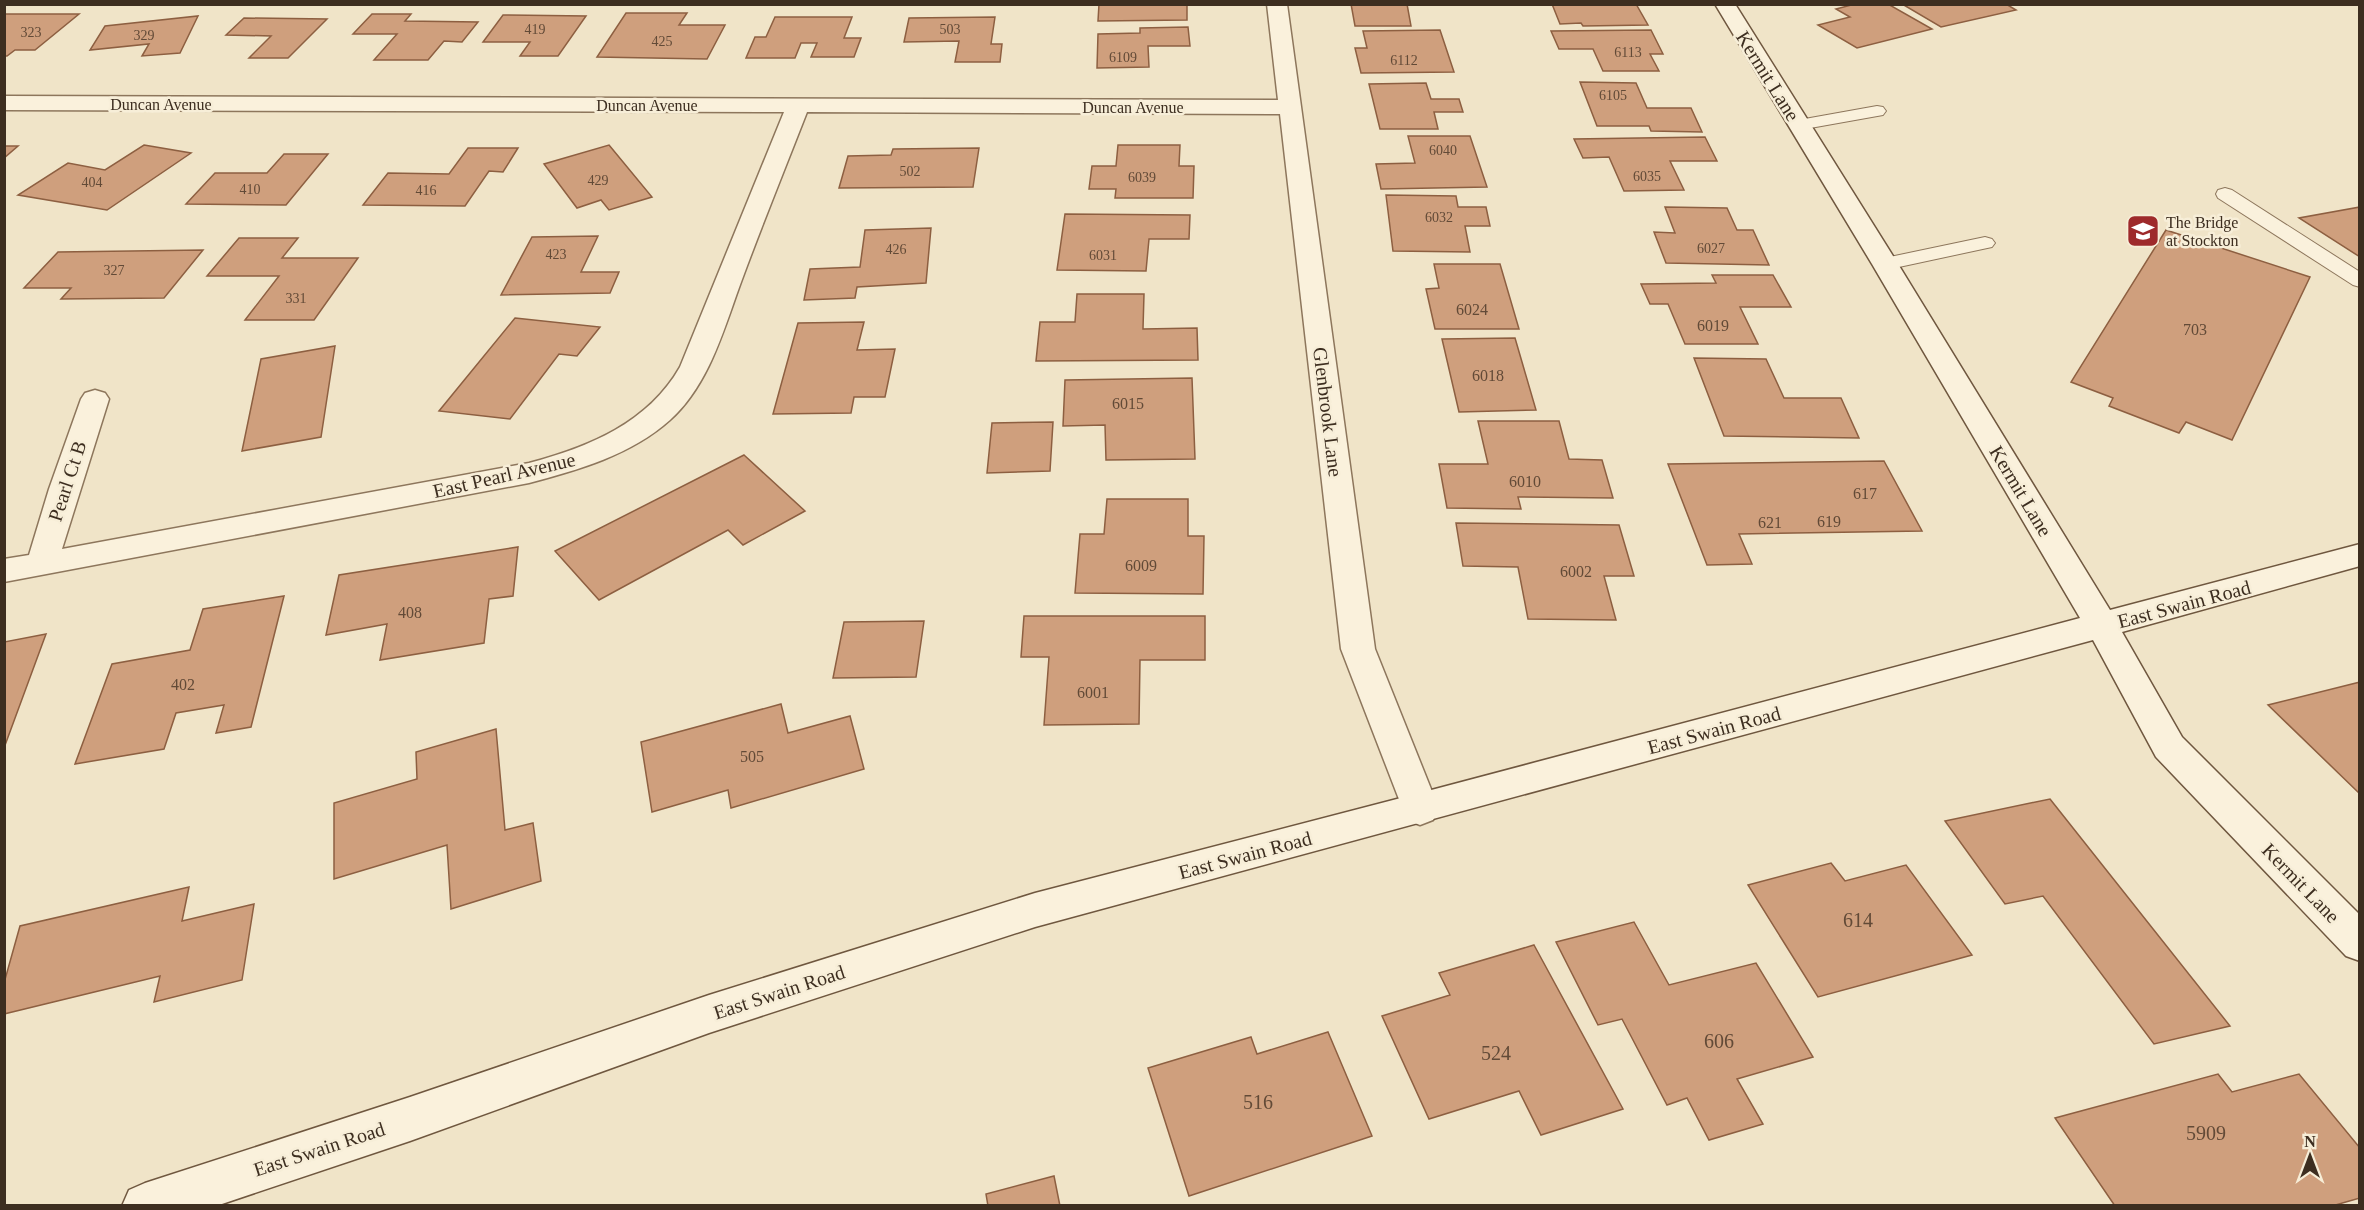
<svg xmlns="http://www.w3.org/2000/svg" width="2364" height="1210" font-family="Georgia,serif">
	<rect width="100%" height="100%" fill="#f0e4c8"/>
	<!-- building -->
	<g fill="#cf9f7d" stroke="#8d5f41" stroke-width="1.5">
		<path d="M1099,4H1187V20L1098,21Z"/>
		<path d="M1351,4H1407L1411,26H1355Z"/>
		<path d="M1552,4H1636L1648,25L1583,26L1581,23L1560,24Z"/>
		<path d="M1855,4H1888L1932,29L1857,48L1818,25L1850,17L1836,9Z"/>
		<path d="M1902,4H2006L2016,10L1941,27Z"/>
		<path d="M626,13H687L679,25H725L707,59L597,57Z"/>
		<path d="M4,14H79L35,50H15L7,56H4Z"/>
		<path d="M372,14H411L405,21L478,22L462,42L444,41L428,60H374L397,34H353Z"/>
		<path d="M503,15L586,16L558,56H520L530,42H483Z"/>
		<path d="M198,16L180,53L142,56L149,44L90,50L105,26Z"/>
		<path d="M775,17H852L844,38H861L854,57H811L817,43H801L795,58H746L755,37H766Z"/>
		<path d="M995,17L991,44H1002L1000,62H955L959,41L904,42L909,18Z"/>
		<path d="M244,18L327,19L288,58H249L271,36L226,35Z"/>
		<path d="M1188,27L1190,46H1148L1149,67L1097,68L1098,34L1140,33V28Z"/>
		<path d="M1440,30L1454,72L1361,73L1355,48H1367L1363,31Z"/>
		<path d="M1651,30L1663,54H1650L1659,71H1603L1593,49H1559L1551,31Z"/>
		<path d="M1580,82L1636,83L1647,108H1691L1702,132L1651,131L1649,126H1597Z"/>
		<path d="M1426,83L1431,99H1459L1463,112H1434L1438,129H1380L1369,84Z"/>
		<path d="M1408,136H1470L1487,187L1381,189L1376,164L1415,163Z"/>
		<path d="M1705,137L1717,161H1670L1684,190L1624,191L1609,157L1583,158L1574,139Z"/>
		<path d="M144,145L191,153L107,210L18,195L68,163L105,170Z"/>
		<path d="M609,145L652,197L609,210L601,200L577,208L544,164Z"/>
		<path d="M1118,145H1180L1179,166H1194L1193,198H1115L1116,189H1089L1092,166H1116Z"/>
		<path d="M4,146H18L4,158Z"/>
		<path d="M468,148H518L503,172L489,171L465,206L363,205L388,173L449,174Z"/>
		<path d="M979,148L973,187L839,188L848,156L891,155L893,149Z"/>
		<path d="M284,154H328L286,205L186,204L215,173H267Z"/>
		<path d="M1386,195L1456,196L1458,207H1486L1490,226H1465L1470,252L1393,251Z"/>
		<path d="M1665,207L1727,208L1737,230H1753L1769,265L1666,263L1654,232L1675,233Z"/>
		<path d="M2360,207V257L2299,218Z"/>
		<path d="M1065,214L1190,215L1189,239H1149L1146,271L1057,270Z"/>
		<path d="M931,228L926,283L857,287L855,298L804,300L810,269L860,267L865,230Z"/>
		<path d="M2166,230L2310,277L2232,440L2186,422L2179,433L2109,406L2113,398L2071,382Z"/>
		<path d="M598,236L581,272H619L610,293L501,295L532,237Z"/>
		<path d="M239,238H298L282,258H358L314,320H245L279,276H207Z"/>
		<path d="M203,250L164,298L61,299L71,288H24L58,252Z"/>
		<path d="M1434,264H1500L1519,329H1435L1426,289L1439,288Z"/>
		<path d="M1712,275H1773L1791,307H1740L1758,344H1685L1668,304H1650L1641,284L1716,283Z"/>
		<path d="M1077,294H1144L1143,329L1197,328L1198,360L1036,361L1040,322H1075Z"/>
		<path d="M515,318L600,327L577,356L559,354L510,419L439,411Z"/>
		<path d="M864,322L857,350L895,349L885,397H854L851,413L773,414L798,323Z"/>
		<path d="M1515,338L1536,410L1459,412L1442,339Z"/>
		<path d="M335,346L321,437L242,451L261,359Z"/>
		<path d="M1694,358L1766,359L1784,398H1841L1859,438L1724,436Z"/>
		<path d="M1192,378L1195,459L1106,460L1105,425L1063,426L1065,380Z"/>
		<path d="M1478,421H1559L1569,459L1602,460L1613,498L1518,497L1521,509L1447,508L1439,464H1488Z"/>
		<path d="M1053,422L1050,471L987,473L992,423Z"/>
		<path d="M744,455L805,511L743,545L728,530L599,600L555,551Z"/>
		<path d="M1884,461L1922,531L1739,534L1752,564L1707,565L1668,464Z"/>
		<path d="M1107,499H1188V536H1204L1203,594L1075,593L1080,534H1104Z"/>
		<path d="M1456,523L1619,525L1634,576H1604L1616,620L1528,619L1518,567L1463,566Z"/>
		<path d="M518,547L513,596L489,599L484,643L380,660L387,624L326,635L339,575Z"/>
		<path d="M284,596L251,727L216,733L224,705L176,713L164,749L75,764L112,664L190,650L203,609Z"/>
		<path d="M1024,616H1205V660H1140L1139,724L1044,725L1049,657H1021Z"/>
		<path d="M924,621L916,677L833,678L844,622Z"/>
		<path d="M46,634L4,748V642Z"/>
		<path d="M2360,682V794L2268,705Z"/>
		<path d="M781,704L788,733L850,716L864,769L731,808L728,790L652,812L641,742Z"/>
		<path d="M496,729L505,830L533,823L541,881L451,909L447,845L334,879V803L417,779L416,752Z"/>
		<path d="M2050,799L2230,1026L2154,1044L2043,896L2005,904L1945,821Z"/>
		<path d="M1831,863L1845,881L1906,865L1972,955L1818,997L1748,885Z"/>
		<path d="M189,887L182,921L254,904L242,980L154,1002L160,976L4,1014V983L20,926Z"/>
		<path d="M1634,922L1669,985L1756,963L1813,1057L1737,1079L1763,1124L1709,1140L1687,1098L1667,1105L1622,1019L1598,1025L1556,942Z"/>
		<path d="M1534,945L1623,1109L1541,1135L1519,1091L1429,1119L1382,1016L1450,995L1439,973Z"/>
		<path d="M1328,1032L1372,1136L1189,1196L1148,1068L1251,1037L1257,1054Z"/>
		<path d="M2218,1074L2232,1092L2299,1074L2360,1148V1198L2332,1206H2115L2055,1118Z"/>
		<path d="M1054,1176L1060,1206H988L986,1194Z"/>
	</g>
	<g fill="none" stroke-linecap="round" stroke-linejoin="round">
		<!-- lane casing -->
		<g stroke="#8d765c" stroke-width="2">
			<g id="lane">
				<path d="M1877,106L1883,107L1886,111L1883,115L1799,130L1793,129L1790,125L1793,121L1799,120Z"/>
				<path d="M2225,188L2232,190L2360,272V287L2353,285L2218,198L2216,194L2218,190Z"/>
				<path d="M1985,237L1992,239L1995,243L1992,247L1885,270L1878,268L1875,264L1878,260L1885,258Z"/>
			</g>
		</g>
		<!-- street casing -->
		<g stroke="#8d765c" stroke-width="3">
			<path id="street" d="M1267,4H1287L1375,649L1439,809L1433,820L1420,825L1407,820L1341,649L1280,114L807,112C786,166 764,220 744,274C725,324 711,383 670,420C631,455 578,470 529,483L4,582V559L29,555L49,489L81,399L85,393L95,390L105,393L109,399L62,549L529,463C589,447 648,423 680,367L784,112L4,110V96L1278,100Z"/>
		</g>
		<!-- secondary casing -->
		<g stroke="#6f573f" stroke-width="3">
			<path id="secondary" d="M1715,4H1735L1898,264L2110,610L2360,544V566L2122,632L2182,737L2360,915V961L2346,956L2156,757L2093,640L1035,927L709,1033L410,1141L216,1206H122L129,1190L145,1183L410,1097L709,995L1035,893L1420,793L2080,618L1872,264Z"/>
		</g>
		<!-- lane -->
		<use href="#lane" fill="#faf1dc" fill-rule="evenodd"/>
		<!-- street -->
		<use href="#street" fill="#faf1dc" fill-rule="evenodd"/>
		<!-- secondary -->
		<use href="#secondary" fill="#faf1dc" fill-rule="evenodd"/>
	</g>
	<!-- icons -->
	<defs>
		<g id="school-square" transform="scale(1.725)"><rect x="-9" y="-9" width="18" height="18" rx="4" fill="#9e2a2b" stroke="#f7eed8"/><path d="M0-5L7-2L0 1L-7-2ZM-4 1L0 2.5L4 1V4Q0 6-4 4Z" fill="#fff"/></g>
	</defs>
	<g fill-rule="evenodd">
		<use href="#school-square" x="2143" y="231"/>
	</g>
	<g text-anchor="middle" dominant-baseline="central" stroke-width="5" stroke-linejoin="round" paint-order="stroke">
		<!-- far-number labels -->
		<g font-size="14" fill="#624a37">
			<text x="535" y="29">419</text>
			<text x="950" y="29">503</text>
			<text x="31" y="32">323</text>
			<text x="144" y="35">329</text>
			<text x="662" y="41">425</text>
			<text x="1628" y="52">6113</text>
			<text x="1123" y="57">6109</text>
			<text x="1404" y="60">6112</text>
			<text x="1613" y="95">6105</text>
			<text x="1443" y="150">6040</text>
			<text x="910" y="171">502</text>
			<text x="1647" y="176">6035</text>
			<text x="1142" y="177">6039</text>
			<text x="598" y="180">429</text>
			<text x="92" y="182">404</text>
			<text x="250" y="189">410</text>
			<text x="426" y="190">416</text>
			<text x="1439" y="217">6032</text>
			<text x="1711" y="248">6027</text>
			<text x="896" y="249">426</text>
			<text x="556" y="254">423</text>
			<text x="1103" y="255">6031</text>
			<text x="114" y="270">327</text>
			<text x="296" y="298">331</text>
		</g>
		<!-- far-street labels -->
		<g font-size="16" fill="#3d2e20" stroke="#f7eed8">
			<text x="161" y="104">Duncan Avenue</text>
			<text x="647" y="105">Duncan Avenue</text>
			<text x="1133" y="107">Duncan Avenue</text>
		</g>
		<!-- far-poi labels -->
		<g font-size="16" fill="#3d2e20" stroke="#f7eed8" text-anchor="start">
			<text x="2166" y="222">The Bridge<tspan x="2166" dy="18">at Stockton</tspan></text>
		</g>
		<!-- number labels -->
		<g font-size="16" fill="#624a37">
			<text x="1472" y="309">6024</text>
			<text x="1713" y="325">6019</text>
			<text x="2195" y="329">703</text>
			<text x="1488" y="375">6018</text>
			<text x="1128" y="403">6015</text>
			<text x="1525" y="481">6010</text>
			<text x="1865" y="493">617</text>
			<text x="1829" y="521">619</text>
			<text x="1770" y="522">621</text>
			<text x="1141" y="565">6009</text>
			<text x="1576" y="571">6002</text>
			<text x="410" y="612">408</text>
			<text x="183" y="684">402</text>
			<text x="1093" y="692">6001</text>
			<text x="752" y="756">505</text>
		</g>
		<!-- street labels -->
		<g font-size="20" fill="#3d2e20" stroke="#f7eed8">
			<text transform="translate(1768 76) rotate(58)">Kermit Lane</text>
			<text transform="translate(1328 412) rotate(83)">Glenbrook Lane</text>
			<text transform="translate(504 475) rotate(-13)">East Pearl Avenue</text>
			<text transform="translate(67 481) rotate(-72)">Pearl Ct B</text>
			<text transform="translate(2021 491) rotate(59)">Kermit Lane</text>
			<text transform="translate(2184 604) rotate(-15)">East Swain Road</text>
			<text transform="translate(1714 730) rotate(-15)">East Swain Road</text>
			<text transform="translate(1245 855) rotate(-15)">East Swain Road</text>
			<text transform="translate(2301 883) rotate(46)">Kermit Lane</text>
			<text transform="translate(779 992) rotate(-18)">East Swain Road</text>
			<text transform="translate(319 1149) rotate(-18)">East Swain Road</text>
		</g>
		<!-- near-number labels -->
		<g font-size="20" fill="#624a37">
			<text x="1858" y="920">614</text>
			<text x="1719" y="1041">606</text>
			<text x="1496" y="1053">524</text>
			<text x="1258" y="1102">516</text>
			<text x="2206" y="1133">5909</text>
		</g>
	</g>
	<!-- border -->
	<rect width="2364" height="1210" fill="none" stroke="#3d2e20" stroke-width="12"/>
	<!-- north arrow -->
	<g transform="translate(2310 1156)" stroke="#f7eed8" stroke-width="4.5" paint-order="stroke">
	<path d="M0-4.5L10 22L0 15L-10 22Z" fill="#3d2e20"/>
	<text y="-9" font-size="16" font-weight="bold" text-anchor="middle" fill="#3d2e20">N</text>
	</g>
</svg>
